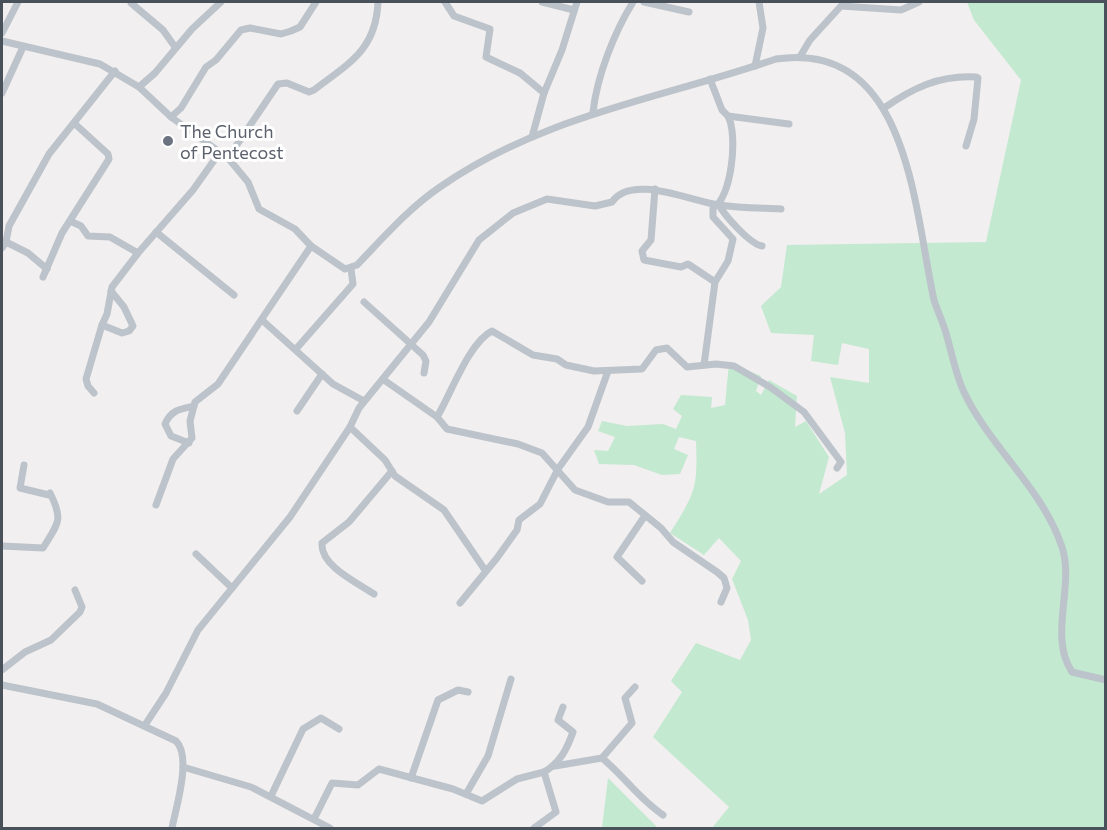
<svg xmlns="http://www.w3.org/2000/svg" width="1107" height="830" font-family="Commissioner,sans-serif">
	<rect width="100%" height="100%" fill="#f1efef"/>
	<!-- green -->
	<g fill="#c3e9d0">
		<path d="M967,2H1105V828H712L729,807L653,737L682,692L671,681L696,643L740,660L751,640L748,620L732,579L741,561L719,538L704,555L670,533C695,493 698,489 696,441L679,437L674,449L688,455L680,474L662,475L634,465L599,464L594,450L608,451L615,437L598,431L602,421L627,426L663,424L676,429L682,416L673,409L681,395L712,397L711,408L725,405L729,363L761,376L756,391L761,395L769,380L797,396L795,427L806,421L829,457L819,494L847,475L845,433L830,377L869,383V349L842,343L838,365L811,361L814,335L771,333L761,306L781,287L787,245L986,242L1021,80L974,20Z"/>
		<path d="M608,778L658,828H602Z"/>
	</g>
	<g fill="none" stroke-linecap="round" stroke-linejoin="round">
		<!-- minor -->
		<g stroke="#bcc3ca" stroke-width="7">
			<path d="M445,2L454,16L490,29L486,57L520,73L544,93"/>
			<path d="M542,2L574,10"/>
			<path d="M644,2L689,12"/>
			<path d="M131,3L163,30L175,47"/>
			<path d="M2,33L18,2"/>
			<path d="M2,41L100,64L139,87L171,117L228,158L248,182L259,209L295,229L311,246L345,269L357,265C383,238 409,208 440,187C544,115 660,99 776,59C909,39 914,210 934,300C937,310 942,320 945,330C951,349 955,372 963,390C989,447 1042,487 1062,547C1075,586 1048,636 1072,672L1106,680"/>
			<path d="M801,55L810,40L841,6L901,10L919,2"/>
			<path d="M755,66L763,28L759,2"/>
			<path d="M710,79L722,110L728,116L789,124"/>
			<path d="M139,87L155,73L192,29L221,2"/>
			<path d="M2,93L23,47"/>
			<path d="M884,108C913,88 939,75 976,77L978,78L974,119L966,146"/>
			<path d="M593,112C597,76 614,33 633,2"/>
			<path d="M171,117L181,108L206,67L216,60L241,30L250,28L281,34L291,31L300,27L316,2"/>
			<path d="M532,137L544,93L562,50L577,2"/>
			<path d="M228,158L278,84L287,83L309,92L314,90C349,63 376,50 378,2"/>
			<path d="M655,189L651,240L642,251L644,260L681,267L688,264L715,282"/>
			<path d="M719,205C725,216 750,244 762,246"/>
			<path d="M70,221L81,226L88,236L110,237L138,253"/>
			<path d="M156,232L234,295"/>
			<path d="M6,242L28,253L47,269"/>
			<path d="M2,248L6,242L9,226L49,154L115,71"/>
			<path d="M43,277L62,233L109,159L108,154L74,123"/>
			<path d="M364,302L423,355L426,361L424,373"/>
			<path d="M262,320L333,384L364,401"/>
			<path d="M102,325L122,333L129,331L133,326L124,307L111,291"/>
			<path d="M296,349L353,284L351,269"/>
			<path d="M704,365L715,282L728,261L733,239L713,217V208C732,198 738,134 728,116"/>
			<path d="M384,380L437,417L447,429L518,444L542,453L575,490L608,502H629L661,528L673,542L717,572L724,578L727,588L721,602"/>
			<path d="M94,393L88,386L86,379L102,325L107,314L112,287L138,253L193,190L220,152"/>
			<path d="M297,411L322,374"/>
			<path d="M437,417C450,396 469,342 492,331L533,355L557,359L566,365L594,371L642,369L656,350L667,348L687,367L716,364L734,366L770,387L804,412L841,462L837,468"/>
			<path d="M350,427L385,460L395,476L444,510L485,570"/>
			<path d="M189,443L171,436L165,424C171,410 180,409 194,406"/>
			<path d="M156,505L173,459L192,438L190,421L195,402L218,384L311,246"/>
			<path d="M2,546L43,548C58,523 64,521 50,493L49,495L20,488L24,465"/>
			<path d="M196,554L232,588"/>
			<path d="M642,581L617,557L644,517"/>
			<path d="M374,594C358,583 320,566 322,543L349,522L392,471"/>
			<path d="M460,603L497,558L517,530L519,520L540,504L558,469L588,427L608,371"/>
			<path d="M2,670L25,652L51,640L80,612L82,607L75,590"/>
			<path d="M2,685L97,704L176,741C192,757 176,807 172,828"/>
			<path d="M145,725L166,693L198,630L290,517L350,427L359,408L429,322L479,240L513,213L547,199L595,206L612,202C632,173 692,202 719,205C740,208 761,208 781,209"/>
			<path d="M602,758C624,776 639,799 663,815"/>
			<path d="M555,766L602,758L632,723L625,698L635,687"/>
			<path d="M183,767L251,787L330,828"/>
			<path d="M411,778L438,700L458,690L468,692"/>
			<path d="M466,794L488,756L511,679"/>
			<path d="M271,796L303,729L321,718L339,729"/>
			<path d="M314,819L332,783L358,785L379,769L453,789L482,801L517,779L544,772"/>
			<path d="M534,828L556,812L544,772C560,763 567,749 573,732L558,720L563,707"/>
		</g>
	</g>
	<!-- markers -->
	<circle fill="#6b7280" stroke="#fff" stroke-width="2" cx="168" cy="141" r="6"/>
	<g text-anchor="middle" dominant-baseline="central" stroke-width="6" stroke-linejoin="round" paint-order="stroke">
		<!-- worship labels -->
		<g font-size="18" fill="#5b616d" stroke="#fff" text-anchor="start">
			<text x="180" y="131">The Church<tspan x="180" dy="21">of Pentecost</tspan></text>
		</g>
	</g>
	<!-- border -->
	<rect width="1107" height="830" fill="none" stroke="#49525a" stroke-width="6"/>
</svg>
